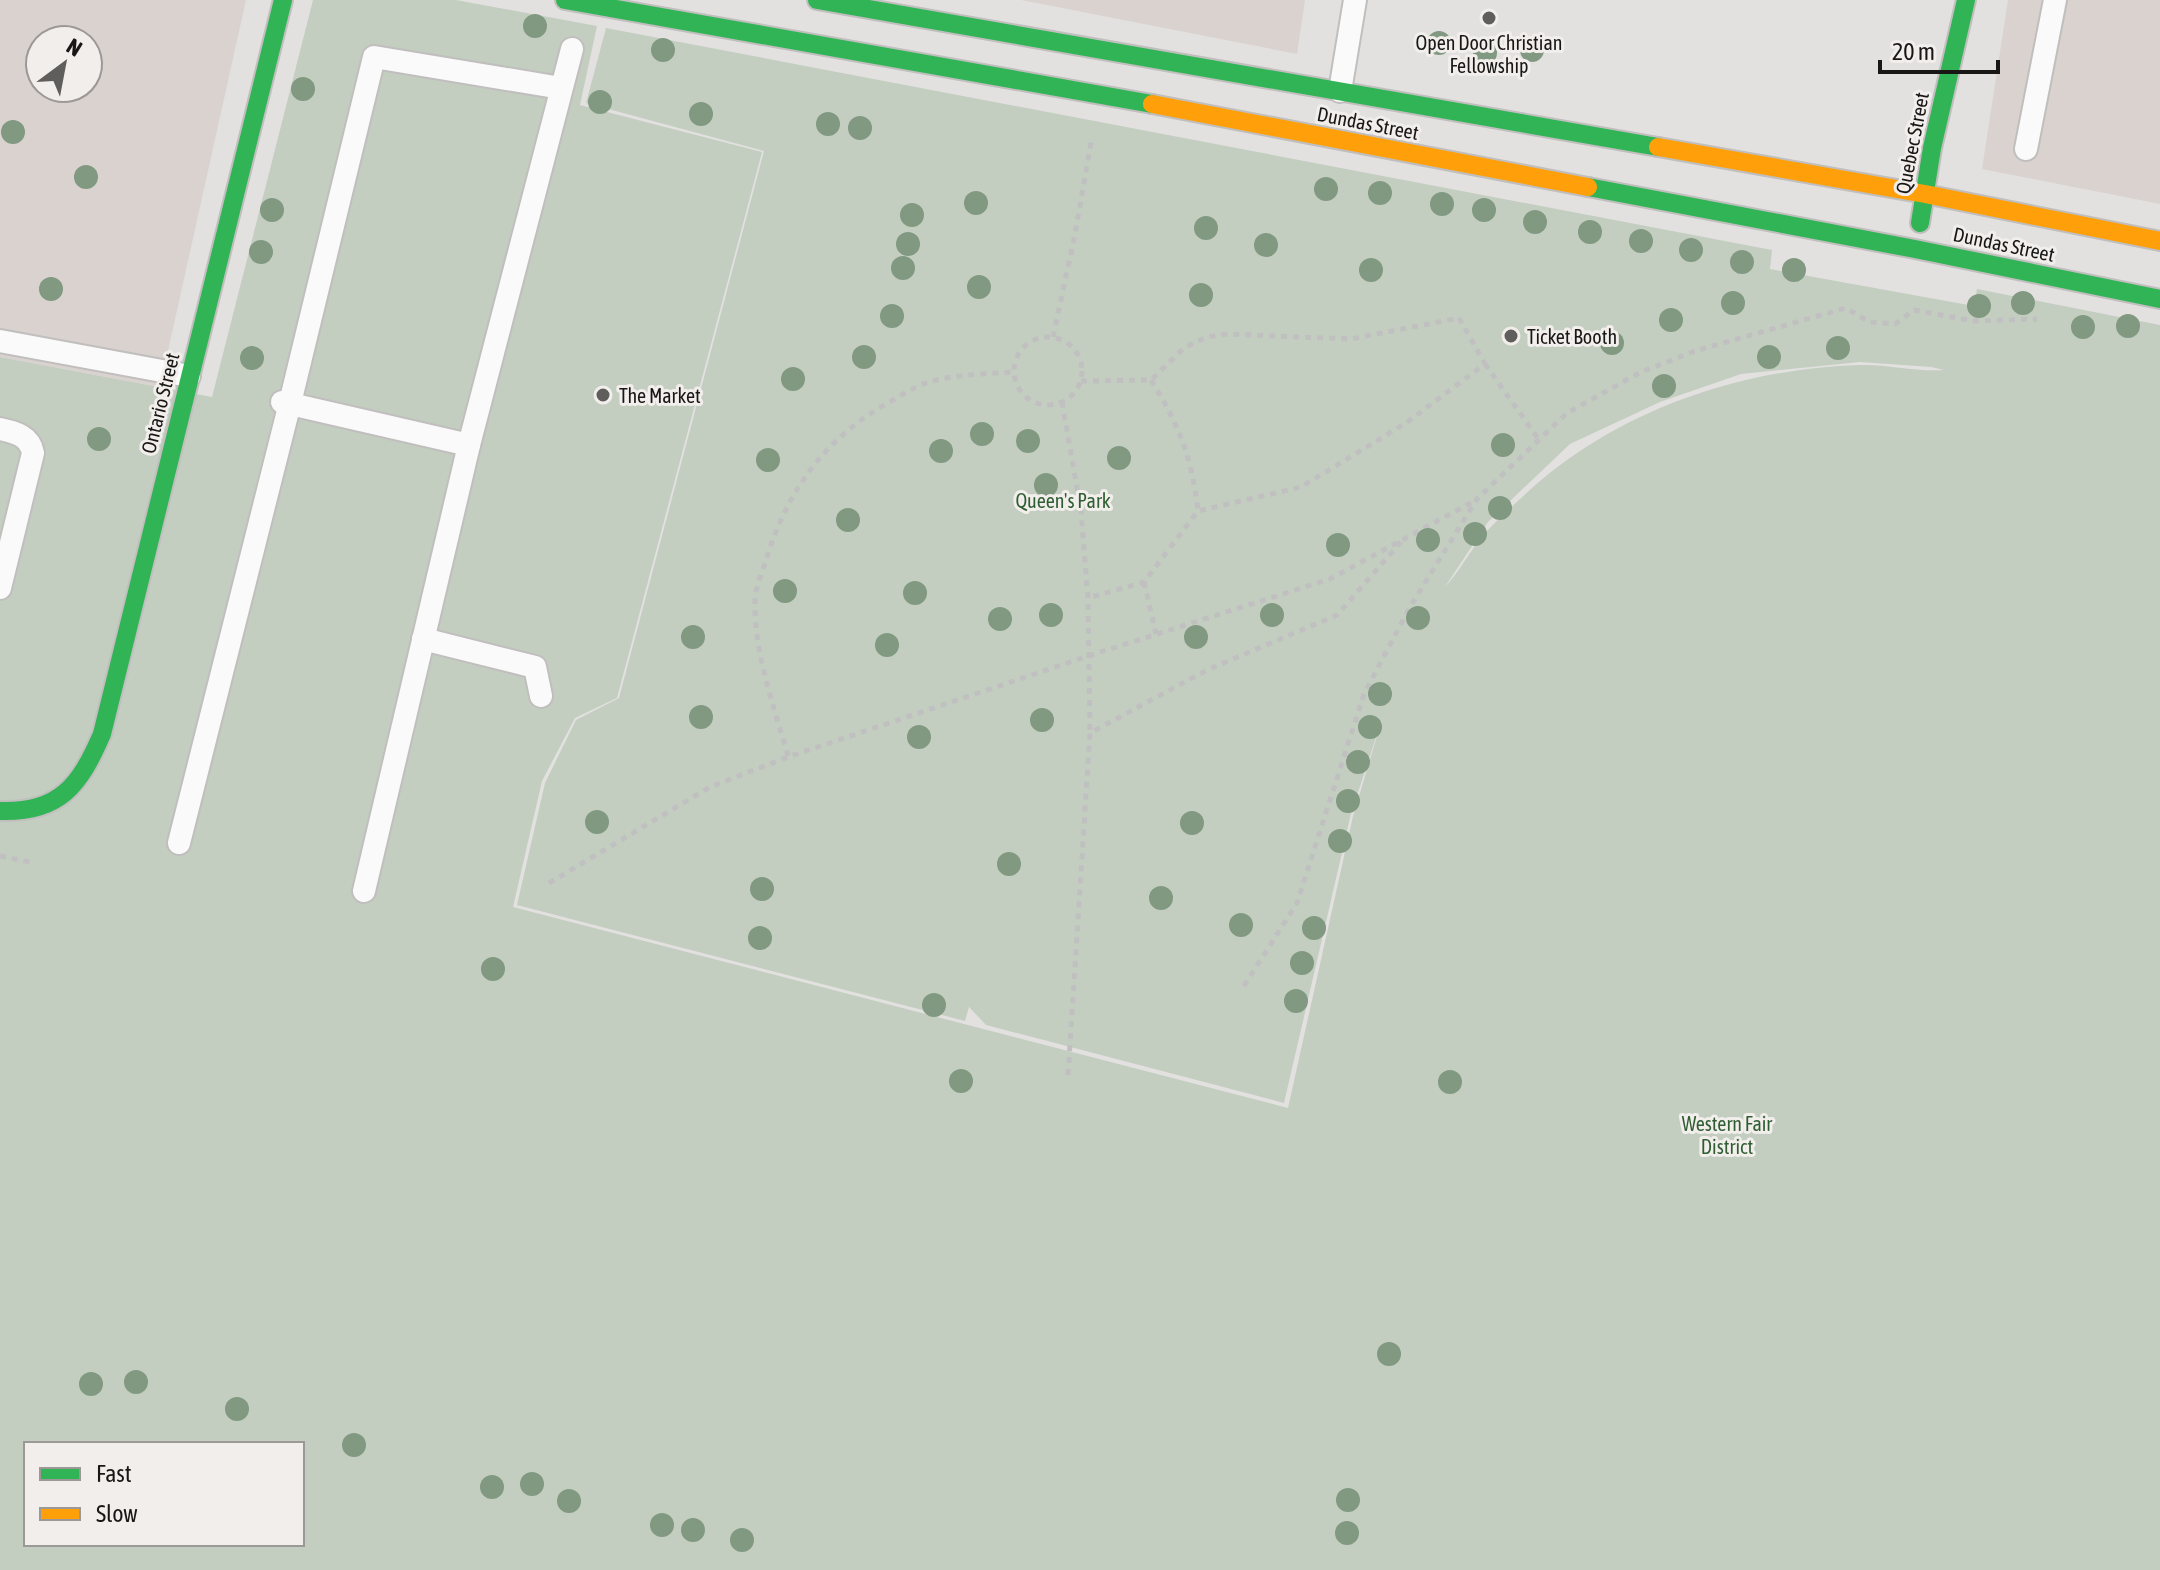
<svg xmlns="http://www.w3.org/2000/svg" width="2160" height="1570" font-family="'Asap Condensed',sans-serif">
	<rect width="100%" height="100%" fill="#e3e1e0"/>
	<!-- built -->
	<g fill="#d9d2cf" fill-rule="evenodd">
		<path d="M0,0H246L160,387L0,357ZM40,40H88V88H40Z"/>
		<path d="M1021,0H1305L1297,54Z"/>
		<path d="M2008,0H2160V204L1982,169Z"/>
	</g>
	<!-- green -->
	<path fill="#c3cec1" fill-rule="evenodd" d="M313,0H456L597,26L580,105L762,152L617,698L575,718L542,781L513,907L1288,1108L1353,816L1383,716L1351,814L1284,1103L986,1025L969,1007L965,1021L517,905L545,783L576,720L619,698L764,151L586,103L606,28L1772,250L1770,269L1974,306L1977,289L2160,325V1570H0V357L212,397ZM1860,362L1931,367L1944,370C1916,372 1887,364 1859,365C1736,369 1610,413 1520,499C1505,513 1489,527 1477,543C1466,558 1457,574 1445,587L1488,522L1570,444L1660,402L1741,374ZM26,1444H302V1544H26Z"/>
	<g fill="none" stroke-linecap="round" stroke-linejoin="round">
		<!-- lane casing -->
		<g stroke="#c0bfbe" stroke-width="26">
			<g id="lane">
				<path d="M1340,91L1355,0"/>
				<path d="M2026,149L2055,0"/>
				<path d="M0,341L189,376"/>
				<path d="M282,402L469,445"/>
				<path d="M0,429C15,432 30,436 33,453L0,588"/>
				<path d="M423,639L535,667L541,696"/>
				<path d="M179,843L290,403L374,57L561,88"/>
				<path d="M364,891L469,445L572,49"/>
			</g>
		</g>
		<!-- fast casing -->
		<g stroke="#c0bfbe" stroke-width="22">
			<g id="fast">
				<path d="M565,0L1152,104"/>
				<path d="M817,0L1658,147"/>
				<path d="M1588,187L1915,249L2160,299"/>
				<path d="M1920,223L1932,148L1966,0"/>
				<path d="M0,811C60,813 80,785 102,734L283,0"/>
			</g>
		</g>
		<!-- slow casing -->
		<g stroke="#c0bfbe" stroke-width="22">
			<g id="slow">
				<path d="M1152,104L1588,187"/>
				<path d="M1658,147L1925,194L2160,241"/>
			</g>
		</g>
		<!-- path -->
		<g stroke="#c0c0c0" stroke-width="5" stroke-dasharray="6 6" stroke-linecap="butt">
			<path d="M1053,337L1075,234L1091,142"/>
			<circle cx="1048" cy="371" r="34"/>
			<path d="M1485,364L1539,440"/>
			<path d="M1151,380C1179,425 1192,458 1198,511"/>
			<path d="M1081,381L1151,380L1185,347L1207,337L1228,334L1351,339L1459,318L1485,364L1406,423L1301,487L1198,511L1144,582L1088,598"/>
			<path d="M1062,402L1081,511L1088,598L1090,733"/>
			<path d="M1144,582L1156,634"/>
			<path d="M788,756C774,706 754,654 755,601C755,588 762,573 766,560C788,489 825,438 891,401C903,394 916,386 929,382C957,374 986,374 1014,372"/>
			<path d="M0,856L30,862"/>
			<path d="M549,883L710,787L788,757L1088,656L1330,579L1476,500"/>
			<path d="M1244,986L1297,903L1364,694L1410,607L1477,499L1567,413L1641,372L1695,351L1846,308L1869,322L1895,324L1914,310L1974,321L2037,319"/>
			<path d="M1068,1075L1090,733L1207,670L1337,615L1401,542"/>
		</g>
		<!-- lane -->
		<use href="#lane" stroke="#fbfafa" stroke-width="22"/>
		<!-- fast -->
		<use href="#fast" stroke="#30b455" stroke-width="18"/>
		<!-- slow -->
		<use href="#slow" stroke="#ff9f0a" stroke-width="18"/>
	</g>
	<!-- trees -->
	<g fill="#809980">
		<circle cx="535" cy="26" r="12"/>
		<circle cx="1439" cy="43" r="12"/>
		<circle cx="663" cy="50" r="12"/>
		<circle cx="1532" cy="50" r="12"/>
		<circle cx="1485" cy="53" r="12"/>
		<circle cx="303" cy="89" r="12"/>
		<circle cx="600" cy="102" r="12"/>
		<circle cx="701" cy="114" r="12"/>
		<circle cx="828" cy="124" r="12"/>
		<circle cx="860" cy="128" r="12"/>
		<circle cx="13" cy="132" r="12"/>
		<circle cx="86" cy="177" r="12"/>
		<circle cx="1326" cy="189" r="12"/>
		<circle cx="1380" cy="193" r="12"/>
		<circle cx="976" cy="203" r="12"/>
		<circle cx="1442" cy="204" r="12"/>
		<circle cx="272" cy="210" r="12"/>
		<circle cx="1484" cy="210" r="12"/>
		<circle cx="912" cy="215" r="12"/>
		<circle cx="1535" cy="222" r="12"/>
		<circle cx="1206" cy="228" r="12"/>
		<circle cx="1590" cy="232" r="12"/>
		<circle cx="1641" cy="241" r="12"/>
		<circle cx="908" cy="244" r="12"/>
		<circle cx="1266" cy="245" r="12"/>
		<circle cx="1691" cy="250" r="12"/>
		<circle cx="261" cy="252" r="12"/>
		<circle cx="1742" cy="262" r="12"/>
		<circle cx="903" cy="268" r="12"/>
		<circle cx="1371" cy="270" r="12"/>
		<circle cx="1794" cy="270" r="12"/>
		<circle cx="979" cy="287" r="12"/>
		<circle cx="51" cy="289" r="12"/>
		<circle cx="1201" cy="295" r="12"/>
		<circle cx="1733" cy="303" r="12"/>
		<circle cx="2023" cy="303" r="12"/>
		<circle cx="1979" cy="306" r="12"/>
		<circle cx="892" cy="316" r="12"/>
		<circle cx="1671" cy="320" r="12"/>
		<circle cx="2128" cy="326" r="12"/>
		<circle cx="2083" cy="327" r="12"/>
		<circle cx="1612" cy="343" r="12"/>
		<circle cx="1838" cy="348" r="12"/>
		<circle cx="864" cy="357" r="12"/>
		<circle cx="1769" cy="357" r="12"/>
		<circle cx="252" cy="358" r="12"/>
		<circle cx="793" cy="379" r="12"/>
		<circle cx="1664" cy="386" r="12"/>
		<circle cx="982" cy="434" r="12"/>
		<circle cx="99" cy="439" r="12"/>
		<circle cx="1028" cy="441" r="12"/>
		<circle cx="1503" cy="445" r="12"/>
		<circle cx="941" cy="451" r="12"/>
		<circle cx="1119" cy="458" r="12"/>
		<circle cx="768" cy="460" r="12"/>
		<circle cx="1046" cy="485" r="12"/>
		<circle cx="1500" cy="508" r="12"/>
		<circle cx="848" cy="520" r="12"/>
		<circle cx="1475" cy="534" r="12"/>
		<circle cx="1428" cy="540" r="12"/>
		<circle cx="1338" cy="545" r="12"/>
		<circle cx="785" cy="591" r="12"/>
		<circle cx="915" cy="593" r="12"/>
		<circle cx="1051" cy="615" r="12"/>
		<circle cx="1272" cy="615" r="12"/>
		<circle cx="1418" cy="618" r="12"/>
		<circle cx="1000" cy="619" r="12"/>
		<circle cx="693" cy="637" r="12"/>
		<circle cx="1196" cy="637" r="12"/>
		<circle cx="887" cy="645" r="12"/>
		<circle cx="1380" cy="694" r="12"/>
		<circle cx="701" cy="717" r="12"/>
		<circle cx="1042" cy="720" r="12"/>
		<circle cx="1370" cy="727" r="12"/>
		<circle cx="919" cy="737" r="12"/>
		<circle cx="1358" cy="762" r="12"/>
		<circle cx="1348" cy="801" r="12"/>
		<circle cx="597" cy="822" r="12"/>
		<circle cx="1192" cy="823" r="12"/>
		<circle cx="1340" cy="841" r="12"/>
		<circle cx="1009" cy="864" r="12"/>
		<circle cx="762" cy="889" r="12"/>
		<circle cx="1161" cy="898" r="12"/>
		<circle cx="1241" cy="925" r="12"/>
		<circle cx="1314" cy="928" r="12"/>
		<circle cx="760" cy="938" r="12"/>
		<circle cx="1302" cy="963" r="12"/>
		<circle cx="493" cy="969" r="12"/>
		<circle cx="1296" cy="1001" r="12"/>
		<circle cx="934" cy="1005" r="12"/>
		<circle cx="961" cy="1081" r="12"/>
		<circle cx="1450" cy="1082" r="12"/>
		<circle cx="1389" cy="1354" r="12"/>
		<circle cx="136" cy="1382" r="12"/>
		<circle cx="91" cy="1384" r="12"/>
		<circle cx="237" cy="1409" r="12"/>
		<circle cx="354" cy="1445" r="12"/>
		<circle cx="532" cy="1484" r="12"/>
		<circle cx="492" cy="1487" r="12"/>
		<circle cx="1348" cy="1500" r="12"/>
		<circle cx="569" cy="1501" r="12"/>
		<circle cx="662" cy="1525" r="12"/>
		<circle cx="693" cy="1530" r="12"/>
		<circle cx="1347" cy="1533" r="12"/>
		<circle cx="742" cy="1540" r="12"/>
	</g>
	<!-- markers -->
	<g fill="#5f5e5d" stroke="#f2eeec" stroke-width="3">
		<circle cx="1489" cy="18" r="8"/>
		<circle cx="1511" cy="336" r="8"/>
		<circle cx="603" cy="395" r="8"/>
	</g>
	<g text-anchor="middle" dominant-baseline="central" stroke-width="6" stroke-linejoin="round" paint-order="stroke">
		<!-- poi labels -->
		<g font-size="20" fill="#181716" stroke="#f2eeec" text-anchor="start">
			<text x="1489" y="42" text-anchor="middle">Open Door Christian<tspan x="1489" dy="23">Fellowship</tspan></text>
			<text x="1527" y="336">Ticket Booth</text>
			<text x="619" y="395">The Market</text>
		</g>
		<!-- street labels -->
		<g font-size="20" fill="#181716" stroke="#f2eeec">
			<text transform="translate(1368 123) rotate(11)">Dundas Street</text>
			<text transform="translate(1912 143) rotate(-79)">Quebec Street</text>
			<text transform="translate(2004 244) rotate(12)">Dundas Street</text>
			<text transform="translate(160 403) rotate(-76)">Ontario Street</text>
		</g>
		<!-- park labels -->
		<g font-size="20" fill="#2f5e32" stroke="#f2eeec">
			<text x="1063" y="500">Queen's Park</text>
			<text x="1727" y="1123">Western Fair<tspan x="1727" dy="23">District</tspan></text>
		</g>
	</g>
	<!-- legend -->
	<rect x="24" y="1442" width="280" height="104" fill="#f2eeec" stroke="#9b9896" stroke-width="2"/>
	<rect x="40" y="1468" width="40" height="12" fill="#30b455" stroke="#9b9896" stroke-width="2"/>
	<text x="96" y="1482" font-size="24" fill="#181716">Fast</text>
	<rect x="40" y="1508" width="40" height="12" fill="#ff9f0a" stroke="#9b9896" stroke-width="2"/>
	<text x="96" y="1522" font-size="24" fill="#181716">Slow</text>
	<!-- north arrow -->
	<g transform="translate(64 64) rotate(32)"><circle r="38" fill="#f2eeec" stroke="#9b9896" stroke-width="2"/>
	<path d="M0-6L14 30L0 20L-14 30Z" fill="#5f5e5d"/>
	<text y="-12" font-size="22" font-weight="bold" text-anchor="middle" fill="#181716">N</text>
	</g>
	<!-- scale -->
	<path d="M1880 60v12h118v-12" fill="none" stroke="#181716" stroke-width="4"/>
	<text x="1892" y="60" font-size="24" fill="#181716" stroke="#f2eeec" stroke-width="6" paint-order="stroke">20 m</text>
</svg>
